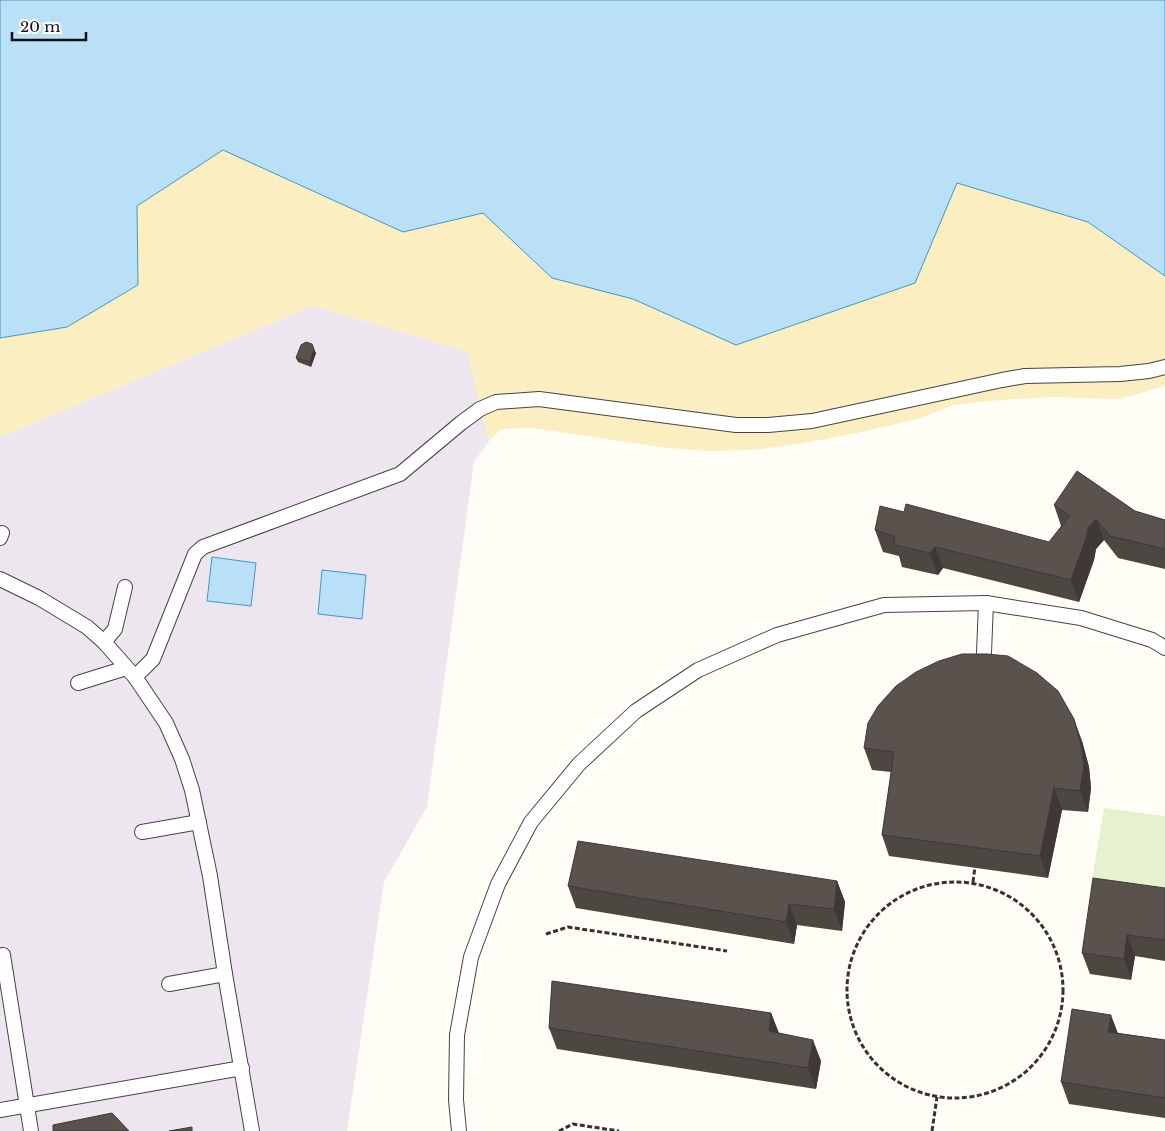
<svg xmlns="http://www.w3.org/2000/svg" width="1165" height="1131" font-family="'Libre Baskerville',serif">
	<rect width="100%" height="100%" fill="#fffdf5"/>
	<!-- industrial -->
	<path fill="#eee6ef" d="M313,306L467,351L489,441L474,462L427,807L384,882L347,1131H0V437Z"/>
	<!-- sand -->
	<path fill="#fbeec1" d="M223,150L403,232L483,212L552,278L633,299L736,345L914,283L957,183L1088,222L1165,276V386L1120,399L1050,397L1000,400L953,405L918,419L857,433L798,444L752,450L707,451L660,447L533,428L501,429L489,441L467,351L313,306L0,437V338L67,327L138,286L137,206Z"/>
	<!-- pitch -->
	<path fill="#e6f2cf" d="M1104,808L1165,816V903L1090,891Z"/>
	<!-- water -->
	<g fill="#b9e0f7" stroke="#3f96cf">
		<path d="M0,0H1165V276L1088,222L957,183L915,283L736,345L633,299L552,278L483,213L403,232L223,150L137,206L138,285L67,327L0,338Z"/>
		<path d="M212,557L256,563L251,606L207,601Z"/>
		<path d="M322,570L366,575L362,619L318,614Z"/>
	</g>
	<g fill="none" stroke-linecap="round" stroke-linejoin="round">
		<!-- service casing -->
		<g stroke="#444" stroke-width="16">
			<g id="service">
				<path d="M0,538L2,533"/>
				<path d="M0,579L39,598L87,627L104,642L135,677L166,723L182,759L192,790L210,876L225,974L252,1131"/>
				<path d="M104,642L115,629L125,587"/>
				<path d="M984,653L986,603"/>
				<path d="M135,677L153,659L195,554L203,547L400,474L461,423L480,409L496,402L539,399L736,425H768L812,421L1002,380L1025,376L1120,374L1149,371L1165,367"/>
				<path d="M78,683L126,668"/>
				<path d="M142,832L199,822"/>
				<path d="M3,955L31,1131"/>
				<path d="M169,984L225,974"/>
				<path d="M0,1110L242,1068"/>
				<path d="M459,1131L456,1100L457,1035L471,957L498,884L531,822L579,764L636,711L698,670L777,635L884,605L986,603L1081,618L1152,640L1165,648"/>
			</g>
		</g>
		<!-- path -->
		<g stroke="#333" stroke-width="3" stroke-dasharray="5 2.5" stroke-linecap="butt">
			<circle cx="955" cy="990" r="108"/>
			<path d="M973,882L975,867"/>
			<path d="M546,934L568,927L727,951"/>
			<path d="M559,1131L573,1124L619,1131"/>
			<path d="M932,1131L937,1097"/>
		</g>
		<!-- service -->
		<use href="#service" stroke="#fff" stroke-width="14"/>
	</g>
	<!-- wall -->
	<g fill="#4d4742">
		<path d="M316,353L311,367L298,362L296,358Z"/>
		<path d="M1054,505L1135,511L1165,520V569L1118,558L1104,540L1096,549L1094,560L1079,602L943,568L938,575L902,567L899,556L883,552L875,530L1049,542L1061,526Z"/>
		<path d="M1082,741L1089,767L1091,788L1088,812L1062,810L1048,878L889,856L882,835L891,772L872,770L864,748Z"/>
		<path d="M837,881L845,902L842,931L797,925L794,944L576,908L568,886Z"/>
		<path d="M1165,888V961L1135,956L1131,980L1090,974L1082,953Z"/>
		<path d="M771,1013L779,1033L821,1061L816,1089L557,1049L549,1028Z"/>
		<path d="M1117,1033L1165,1040V1118L1069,1104L1061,1082Z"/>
	</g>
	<!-- shaded-wall -->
	<g fill="#3f3936">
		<path d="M314,349L316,353L311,367L310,362Z"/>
		<path d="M1096,519L1104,540L1096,549L1094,560L1079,602L1071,580L1088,528Z"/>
		<path d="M935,547L943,568L938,575L930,553Z"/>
		<path d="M1074,719L1082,741L1089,767L1091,788L1088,812L1080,791Z"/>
		<path d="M1054,788L1062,810L1048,878L1040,856Z"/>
		<path d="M837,881L845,902L842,931L834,909Z"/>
		<path d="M789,904L797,925L794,944L786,922Z"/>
		<path d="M1127,935L1135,956L1131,980L1124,959Z"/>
		<path d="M771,1013L779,1034L769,1031Z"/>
		<path d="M1111,1015L1119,1036L1108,1032Z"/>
		<path d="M813,1040L821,1061L816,1089L808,1068Z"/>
	</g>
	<!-- building -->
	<g fill="#5a524d" stroke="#3f3936">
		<path d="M306,342L312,344L314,349L310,362L296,358L301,345Z"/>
		<path d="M1077,471L1135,511L1165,520V549L1110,536L1096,519L1088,528L1086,538L1071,580L935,547L930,553L895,545L894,536L875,530L880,506L904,512L906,504L1049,542L1070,516L1054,505Z"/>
		<path d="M962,654H987L1008,656L1037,673L1058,691L1074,719L1081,745L1084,766L1080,791L1054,788L1040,856L882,835L894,752L864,748L868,723L878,706L896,686L916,672L939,661Z"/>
		<path d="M578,841L837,881L834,909L789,904L786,922L568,886Z"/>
		<path d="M1093,878L1165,888V940L1127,935L1124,959L1082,953Z"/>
		<path d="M552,981L771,1013L769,1031L813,1040L808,1068L549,1028Z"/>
		<path d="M1072,1009L1111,1015L1108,1032L1165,1040V1098L1061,1082Z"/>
		<path d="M112,1113L129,1131H53V1125Z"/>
		<path d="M192,1127V1131H169Z"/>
	</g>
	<!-- scale -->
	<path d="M12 32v8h74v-8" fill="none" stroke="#111111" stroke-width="2.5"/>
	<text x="20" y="32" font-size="15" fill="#111111" stroke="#ffffff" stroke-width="4" paint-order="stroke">20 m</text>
</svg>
